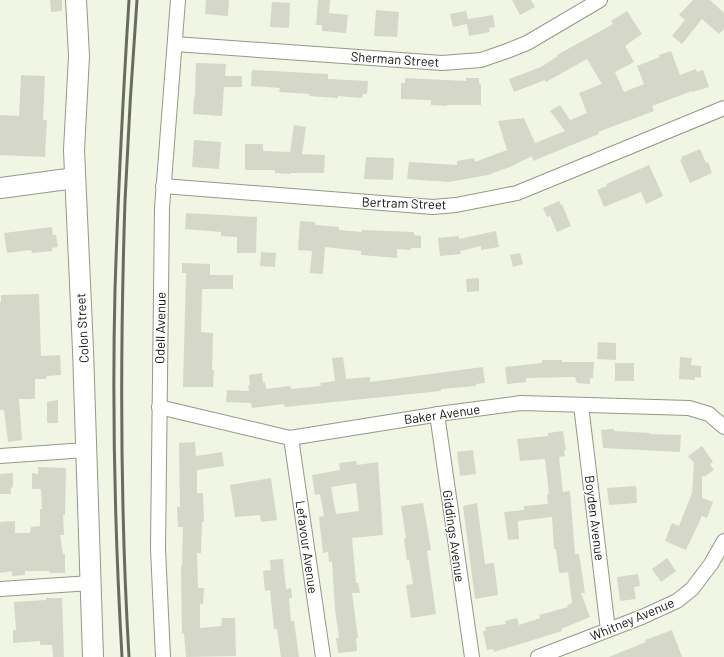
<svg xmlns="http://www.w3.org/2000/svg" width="724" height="657" font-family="Barlow,sans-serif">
	<rect width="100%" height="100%" fill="#f1f5e4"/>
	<!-- building -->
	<g fill="#d5d8c8" fill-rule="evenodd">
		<path d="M50,0H62V11L51,12Z"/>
		<path d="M206,0H229L228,16L205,14Z"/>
		<path d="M318,0H330L329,13L348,15L346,33L322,31V25H316Z"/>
		<path d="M512,0H531L535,7L520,15Z"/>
		<path d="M693,0H710L724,13V29L719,34L702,19L682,44L672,36L685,20L679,15Z"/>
		<path d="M272,2L290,3L289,28L270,27Z"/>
		<path d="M376,10L399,12L397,37L374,36Z"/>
		<path d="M466,11L468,19L493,15L495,27L489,28L490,32L469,36L467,24L453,27L450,14Z"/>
		<path d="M627,11L642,34L625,46L634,62L615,72L624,92L644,84L637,66L660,57L659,55L671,51L680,75L696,69L697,72L703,70L709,87L692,92V91L652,106L654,111L598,132L599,134L584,140L533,161L532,156L510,167L488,175L449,182L407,179L409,162L457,165V161L474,158L475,162L507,150L498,121L524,118L535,143L565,131L550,111L560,105L570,120L587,113L579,93L602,84L587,59L546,82L545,80L514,92L509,79L541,67L558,56L557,55L613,24L611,21Z"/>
		<path d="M196,63L226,64L225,76H242V87H224L222,116L193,114L194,97H195Z"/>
		<path d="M252,70L328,74V79L368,81L367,94H363L362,98L338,96V98L309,96L310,94L279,92L280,88L251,86Z"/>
		<path d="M21,75L45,76L43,120H47L45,157L0,155V115L19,116Z"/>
		<path d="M405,78L466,81V78H479V84H481V105H447V106L431,105V100L401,99V83H405Z"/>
		<path d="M294,125L306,127L302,154L325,155L324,173H290V174L275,173V170H245V144H263V151L290,152Z"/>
		<path d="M194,140L221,142L219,169L192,167Z"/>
		<path d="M700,149L706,163L708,162L712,173L690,183L680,160L682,159L681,157Z"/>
		<path d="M366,157L394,158L393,180L364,179Z"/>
		<path d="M649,165L663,196L646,204L641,192L604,207L597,190L607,186L606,184Z"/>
		<path d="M559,201L561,205L562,204L571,226L557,232L550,216L547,217L543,208Z"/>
		<path d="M186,213L257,217L256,253H237V237L221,236V232L185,229Z"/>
		<path d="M300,221L315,222V225L339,227V230L362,232V230L414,232V235L421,236V248H411V250L397,249V258L361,255V251L325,247L323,274L310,273L312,251L298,250Z"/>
		<path d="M52,227L53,235H56L58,247L52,248V251L32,253L31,250L7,253L4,233Z"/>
		<path d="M496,231L499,247L481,250V246L460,251L461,254L440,256L438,238L459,236V239Z"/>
		<path d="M261,252L276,253L275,267L260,266Z"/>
		<path d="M520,253L523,264L513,267L510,255Z"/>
		<path d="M182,263L210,264V275H233V289H202L201,332L213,333L212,370H214L213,387H183L186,273H182Z"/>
		<path d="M479,278V291L467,292L466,279Z"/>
		<path d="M39,294L41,356L60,355L61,375L47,376L46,379H35V399H19L22,440L8,442L4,410H0V302H1V295Z"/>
		<path d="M598,342L616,343V360L597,359Z"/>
		<path d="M343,357L346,379L370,377V382L378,381L483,367L485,383L476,384V386L441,389V391L285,407L284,404L252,408L251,403L226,402L227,390L249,391L248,385H250L249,375L262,373L263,383L265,382L266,389L290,386L291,389L321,386L320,383L335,381L332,358Z"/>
		<path d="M680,357L692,358L691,365L701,366V378L695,377V380L679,379Z"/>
		<path d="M542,360H562V362H594L593,378H590V384L577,383L575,377L526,378V382L507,384L505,367L542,363Z"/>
		<rect x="615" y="363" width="19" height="18"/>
		<path d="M58,400V423H47V402Z"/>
		<path d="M614,429V431L650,433V434L681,435L680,452L603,448L601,430Z"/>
		<path d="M563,431L566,450H564L565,456L559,457L563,492L570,491L575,554H579L585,593H581L590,617L561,629L562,631L494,652L493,649L487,650L483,631H486L485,627L506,624L505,621L517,618L519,625L540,618L539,615L568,607L567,605L572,603L568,572L559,573L556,549H554L552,517L518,521L519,539L508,540L504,512L524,510V506L548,504L547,494H549L545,459L520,461L517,439L548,436V433Z"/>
		<path d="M195,442L196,456L222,452L224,466L197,470V493H203L204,522H202L201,553H197L198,588H204L203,604H200V628L221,626L222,618H235L236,656L186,657L184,633L182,634L181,566H182L183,527H178L177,507H180L179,443Z"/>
		<path d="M702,446L713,462L710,464L714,470L704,477L702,475V498L713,502L707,518L702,516L686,550L665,541L672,523L679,526L692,493L694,463L688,456Z"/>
		<path d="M473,450L476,474L460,476L457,452Z"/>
		<path d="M356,461L357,465L378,462L383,535L352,538L356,583H358L360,593H352L358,638H356L357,651L338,653L336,638H339L335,609L332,561L329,562L328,552L323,553L319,517L324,516L320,494L315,495L312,475L340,470L339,463ZM356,483L359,511L336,514L331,487Z"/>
		<path d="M38,467L66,468L65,515H63L64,535H60L63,554H65V573H50V571H25V575L12,576V571L0,573V522L15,521V533H30L31,527L40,526V509H42L41,489H32V473L38,474Z"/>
		<path d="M13,473V488L11,487V494H0V474Z"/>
		<path d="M271,478L277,520L261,522L260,515L235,517L230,485Z"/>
		<path d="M636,486L637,503L609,505L607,488Z"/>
		<path d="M423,503L431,550L427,551L436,614L411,618L406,585L413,584L409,560H407L404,539L406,538L401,506Z"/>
		<path d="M477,503L485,564L494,563L498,595L475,599L463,506Z"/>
		<path d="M667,558L676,571L661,582L652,569Z"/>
		<path d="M283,559L286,589L291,588L292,598H289L291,621H294L299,657H281L277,629H274L270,590L265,591L263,571L271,570L270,560Z"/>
		<path d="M638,574L640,586L634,587L636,599L620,601L617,577Z"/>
		<path d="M46,598H62L64,657H53L52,645H40V641L13,643V630H16L14,602L46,600Z"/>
		<path d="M672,630L682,657H609L646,642L645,640Z"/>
	</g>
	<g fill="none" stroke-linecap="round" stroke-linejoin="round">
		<!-- street casing -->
		<g stroke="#959888" stroke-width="16">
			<g id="street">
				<path d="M175,44L442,63L481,60L507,51L527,43L600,0"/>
				<path d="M163,186L433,207L456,205L517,193L724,108"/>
				<path d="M581,405L608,630"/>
				<path d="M159,407L290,438L446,413L521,403L689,408L709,414L724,427"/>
				<path d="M437,414L472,657"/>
				<path d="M291,438L323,657"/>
				<path d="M0,456L86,450"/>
				<path d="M0,589L91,583"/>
				<path d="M163,657L158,549L162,208L178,0"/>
				<path d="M538,657L642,617L677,601L692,589L711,564L724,541"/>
			</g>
		</g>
		<!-- secondary casing -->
		<g stroke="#959888" stroke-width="22">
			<g id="secondary">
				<path d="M76,0L79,56L74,150L83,350L93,657"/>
				<path d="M0,188L75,178"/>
			</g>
		</g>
		<!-- street -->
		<use href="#street" stroke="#fff" stroke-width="14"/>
		<!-- secondary -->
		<use href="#secondary" stroke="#fff" stroke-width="20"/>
		<!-- rail -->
		<g stroke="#696b61" stroke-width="3">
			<path d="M122,657C115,535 112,412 115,290C118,193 123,97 129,0"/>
			<path d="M129,657C120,505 120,353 125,201C128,134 132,67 137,0"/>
		</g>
	</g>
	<g text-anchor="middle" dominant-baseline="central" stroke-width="3" stroke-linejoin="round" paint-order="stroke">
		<!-- street labels -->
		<g font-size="13" fill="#141510" stroke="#fff">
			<text transform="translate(395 59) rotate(4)">Sherman Street</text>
			<text transform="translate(404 203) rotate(2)">Bertram Street</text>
			<text transform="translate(82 328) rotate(-93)">Colon Street</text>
			<text transform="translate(160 328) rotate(-89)">Odell Avenue</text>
			<text transform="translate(442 414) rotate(-8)">Baker Avenue</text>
			<text transform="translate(595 518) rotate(83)">Boyden Avenue</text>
			<text transform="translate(454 536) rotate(82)">Giddings Avenue</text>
			<text transform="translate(307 547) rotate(82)">Lefavour Avenue</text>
			<text transform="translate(632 619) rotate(-23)">Whitney Avenue</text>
		</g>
	</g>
</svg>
